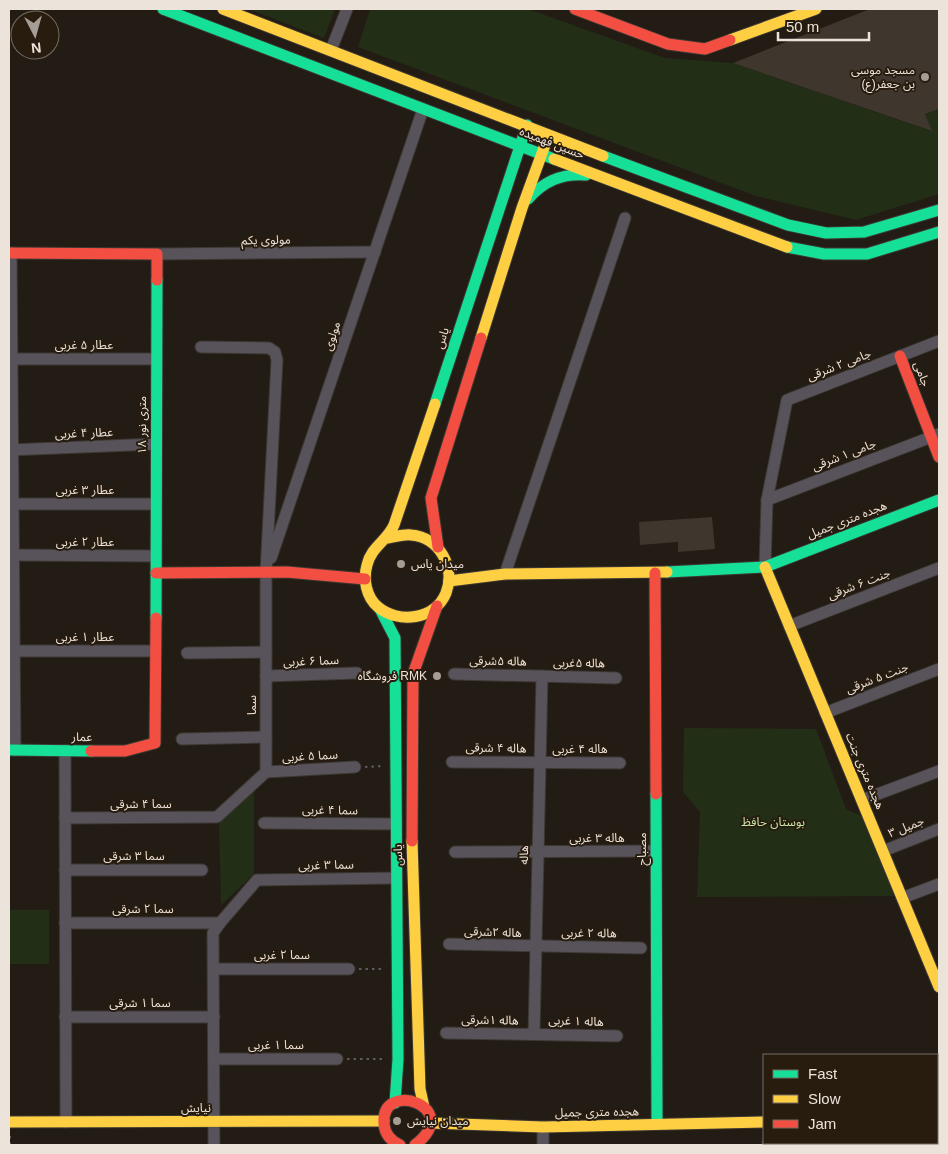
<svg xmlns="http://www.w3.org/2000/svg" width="948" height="1154" font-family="Helvetica,'Noto Sans Arabic',sans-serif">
	<rect width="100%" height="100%" fill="#221c15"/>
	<!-- green -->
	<g fill="#232e16">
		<path d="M248,9H335L324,38Z"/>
		<path d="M370,9H528L665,58L733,63L931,131L925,114L939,109V194L856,220L756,196L358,47Z"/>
		<path d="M684,728L816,729L846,809L864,817L896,896L697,897L700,812L683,792Z"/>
		<path d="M254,790V874L221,905L219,821Z"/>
		<rect x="9" y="910" width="40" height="54"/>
	</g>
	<!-- building -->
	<g fill="#3f362e">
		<path d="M870,9H939V109L925,114L932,131L733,63Z"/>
		<path d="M712,517L715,549L678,552V542L640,545L639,522Z"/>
	</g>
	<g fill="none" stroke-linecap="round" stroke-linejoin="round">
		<!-- street casing -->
		<g stroke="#3d3832" stroke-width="13">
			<g id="street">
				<path d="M331,50L347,9"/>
				<path d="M11,253L15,750"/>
				<path d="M157,254L375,252"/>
				<path d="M9,359H156"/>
				<path d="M9,450L156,444"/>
				<path d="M767,500L939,434"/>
				<path d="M9,504H156"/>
				<path d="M9,555L156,556"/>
				<path d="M271,558L423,109"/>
				<path d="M765,567L767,500L787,400L939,341"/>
				<path d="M505,574L625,218"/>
				<path d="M789,626L939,568"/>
				<path d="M9,651H155"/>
				<path d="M187,653L266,652"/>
				<path d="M454,674L616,678"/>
				<path d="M266,676L357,673"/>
				<path d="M825,713L939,669"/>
				<path d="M182,739L266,737"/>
				<path d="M65,751L66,1122"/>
				<path d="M452,762L620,763"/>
				<path d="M266,772L355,767"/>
				<path d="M862,800L939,771"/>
				<path d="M65,818L217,817L266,772V572L277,360L275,352L269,348L201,347"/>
				<path d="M264,823L396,824"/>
				<path d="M883,851L939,829"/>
				<path d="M455,852L656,851"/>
				<path d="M65,870H202"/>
				<path d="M902,898L939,884"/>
				<path d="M65,923H220"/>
				<path d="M449,944L641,948"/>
				<path d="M214,969H349"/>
				<path d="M65,1017H214"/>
				<path d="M446,1033L617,1036"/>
				<path d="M534,1034L542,676"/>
				<path d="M214,1059H337"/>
				<path d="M214,1145L213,933L220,923L257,880L396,878"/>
				<path d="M543,1145V1127"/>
				<path d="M768,1145V1143"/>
			</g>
		</g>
		<!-- fast casing -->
		<g stroke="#3d3832" stroke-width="13">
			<g id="fast">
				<path d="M163,9L554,159"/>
				<path d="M603,156L788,225L826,233L864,232L939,210"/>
				<path d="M528,199C544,181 562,173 586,175"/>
				<path d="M787,247L824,254H867L939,232"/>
				<path d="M435,404L527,125"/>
				<path d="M667,572L765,567L939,500"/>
				<path d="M380,609L395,638L398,1059L395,1103"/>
				<path d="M156,618L157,280"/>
				<path d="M9,750L91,751"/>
				<path d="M656,794L657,1124"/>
				<path d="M937,1097L939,1096"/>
			</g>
		</g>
		<!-- slow casing -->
		<g stroke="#3d3832" stroke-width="13">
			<g id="slow">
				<path d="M223,9L603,156"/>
				<path d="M730,40L816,9"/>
				<path d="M554,159L787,247"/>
				<path d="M481,338L522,208L545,145"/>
				<path d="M388,538C395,537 404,534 411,535C439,537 456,567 446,593C435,620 398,624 378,607C366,597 363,579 367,565C371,547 387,541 394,525L435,404"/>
				<path d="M765,567L939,987"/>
				<path d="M449,581L505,574L667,572"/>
				<path d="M412,841L420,1089L424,1107"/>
				<path d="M9,1122L384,1121"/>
				<path d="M431,1123L543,1127L764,1122"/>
			</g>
		</g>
		<!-- jam casing -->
		<g stroke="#3d3832" stroke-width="13">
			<g id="jam">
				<path d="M575,9L668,44L705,49L730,40"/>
				<path d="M9,253L157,254V280"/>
				<path d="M900,356L939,457"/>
				<path d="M438,547L431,498L481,338"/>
				<path d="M156,573L287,572L365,579"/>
				<path d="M655,573L656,794"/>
				<path d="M91,751H125L155,743L156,618"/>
				<path d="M412,841L413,674L437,606"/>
				<path d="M400,1145C391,1141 385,1135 384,1124C380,1078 465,1107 415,1145"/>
			</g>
		</g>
		<!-- path -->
		<g stroke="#5f5b5d" stroke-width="2" stroke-dasharray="2.5 4" stroke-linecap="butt">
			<path d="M369,673H382"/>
			<path d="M365,767L383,766"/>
			<path d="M359,969H384"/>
			<path d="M347,1059H385"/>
			<path d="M10,1145V1135"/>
		</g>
		<!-- street -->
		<use href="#street" stroke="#58535a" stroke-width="11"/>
		<!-- fast -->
		<use href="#fast" stroke="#16e098" stroke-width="11"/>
		<!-- slow -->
		<use href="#slow" stroke="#ffcf43" stroke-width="11"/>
		<!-- jam -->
		<use href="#jam" stroke="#f24e42" stroke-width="11"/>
	</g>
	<!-- markers -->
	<g fill="#a59e96" stroke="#281c0f" stroke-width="2">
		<circle cx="925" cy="77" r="5"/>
		<circle cx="401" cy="564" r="5"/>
		<circle cx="437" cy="676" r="5"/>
		<circle cx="397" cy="1121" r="5"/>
	</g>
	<g text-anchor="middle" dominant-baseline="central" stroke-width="4" stroke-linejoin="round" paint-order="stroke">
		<!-- poi labels -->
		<g font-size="12" fill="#ece4db" stroke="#281c0f" text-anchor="end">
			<text x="915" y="70">مسجد موسی<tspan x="915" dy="14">بن جعفر(ع)</tspan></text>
			<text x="411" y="564" text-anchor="start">میدان یاس</text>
			<text x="427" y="676">فروشگاه RMK</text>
			<text x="407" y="1121" text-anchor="start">میدان نیایش</text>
		</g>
		<!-- street labels -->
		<g font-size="12" fill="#ece4db" stroke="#281c0f">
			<text transform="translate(552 143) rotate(21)">حسین فهمیده</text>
			<text transform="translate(266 240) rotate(-1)">مولوی یکم</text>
			<text transform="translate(332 336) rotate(-71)">مولوی</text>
			<text transform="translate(442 338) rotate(-72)">یاس</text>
			<text x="84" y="345">عطار ۵ غربی</text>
			<text transform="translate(839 365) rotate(-21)">جامی ۲ شرقی</text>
			<text transform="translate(922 374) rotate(69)">جامی</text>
			<text transform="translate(142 425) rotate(-90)">۱۸ متری نور</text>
			<text transform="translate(84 433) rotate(-2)">عطار ۴ غربی</text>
			<text transform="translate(844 455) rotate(-21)">جامی ۱ شرقی</text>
			<text x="85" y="490">عطار ۳ غربی</text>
			<text transform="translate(847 520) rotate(-21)">هجده متری جمیل</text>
			<text x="85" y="542">عطار ۲ غربی</text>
			<text transform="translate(859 584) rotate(-21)">جنت ۶ شرقی</text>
			<text x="85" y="637">عطار ۱ غربی</text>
			<text transform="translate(311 661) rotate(-2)">سما ۶ غربی</text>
			<text transform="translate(498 661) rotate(1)">هاله ۵شرقی</text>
			<text transform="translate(579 663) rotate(1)">هاله ۵غربی</text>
			<text transform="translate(877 678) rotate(-21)">جنت ۵ شرقی</text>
			<text transform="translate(252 705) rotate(-90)">سما</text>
			<text transform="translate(82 737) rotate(1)">عمار</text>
			<text transform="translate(496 748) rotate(1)">هاله ۴ شرقی</text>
			<text x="580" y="749">هاله ۴ غربی</text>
			<text transform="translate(310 756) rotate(-3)">سما ۵ غربی</text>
			<text transform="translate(865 771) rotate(67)">هجده متری جنت</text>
			<text x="141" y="804">سما ۴ شرقی</text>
			<text transform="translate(330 810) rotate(1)">سما ۴ غربی</text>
			<text transform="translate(906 827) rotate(-21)">جمیل ۳</text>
			<text x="597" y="838">هاله ۳ غربی</text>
			<text transform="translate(642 849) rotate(-90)">مصباح</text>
			<text transform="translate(398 855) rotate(-91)">یاس</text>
			<text transform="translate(524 855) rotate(-89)">هاله</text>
			<text x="134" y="856">سما ۳ شرقی</text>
			<text transform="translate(326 865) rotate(-1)">سما ۳ غربی</text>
			<text x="143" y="909">سما ۲ شرقی</text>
			<text transform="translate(493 932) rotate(2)">هاله ۲شرقی</text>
			<text transform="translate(589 933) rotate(1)">هاله ۲ غربی</text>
			<text x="282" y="955">سما ۲ غربی</text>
			<text x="140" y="1003">سما ۱ شرقی</text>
			<text transform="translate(490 1020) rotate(1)">هاله ۱شرقی</text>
			<text transform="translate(576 1021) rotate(2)">هاله ۱ غربی</text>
			<text x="276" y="1045">سما ۱ غربی</text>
			<text x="196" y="1108">نیایش</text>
			<text transform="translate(597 1112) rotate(-1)">هجده متری جمیل</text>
		</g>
		<!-- park labels -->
		<g font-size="12" fill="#c6e8a8" stroke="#281c0f">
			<text x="773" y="822">بوستان حافظ</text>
		</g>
	</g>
	<!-- border -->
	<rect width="948" height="1154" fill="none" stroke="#ece4db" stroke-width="20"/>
	<!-- legend -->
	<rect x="763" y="1054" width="175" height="90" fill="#281c0f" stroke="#766c61"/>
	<rect x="773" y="1070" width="25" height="8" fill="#16e098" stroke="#766c61"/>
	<text x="808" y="1079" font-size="15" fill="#ece4db">Fast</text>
	<rect x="773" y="1095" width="25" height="8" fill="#ffcf43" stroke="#766c61"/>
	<text x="808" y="1104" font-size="15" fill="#ece4db">Slow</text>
	<rect x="773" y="1120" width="25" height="8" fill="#f24e42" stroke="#766c61"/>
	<text x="808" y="1129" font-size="15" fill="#ece4db">Jam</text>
	<!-- north arrow -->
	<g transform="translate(35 35) rotate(174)"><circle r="24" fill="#281c0f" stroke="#766c61"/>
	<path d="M0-4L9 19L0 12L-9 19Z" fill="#a59e96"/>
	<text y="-8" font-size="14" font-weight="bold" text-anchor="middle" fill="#ece4db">N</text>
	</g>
	<!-- scale -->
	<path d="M778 32v8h91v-8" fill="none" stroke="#ece4db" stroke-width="2.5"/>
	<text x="786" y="32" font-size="15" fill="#ece4db" stroke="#281c0f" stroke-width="4" paint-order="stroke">50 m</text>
</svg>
